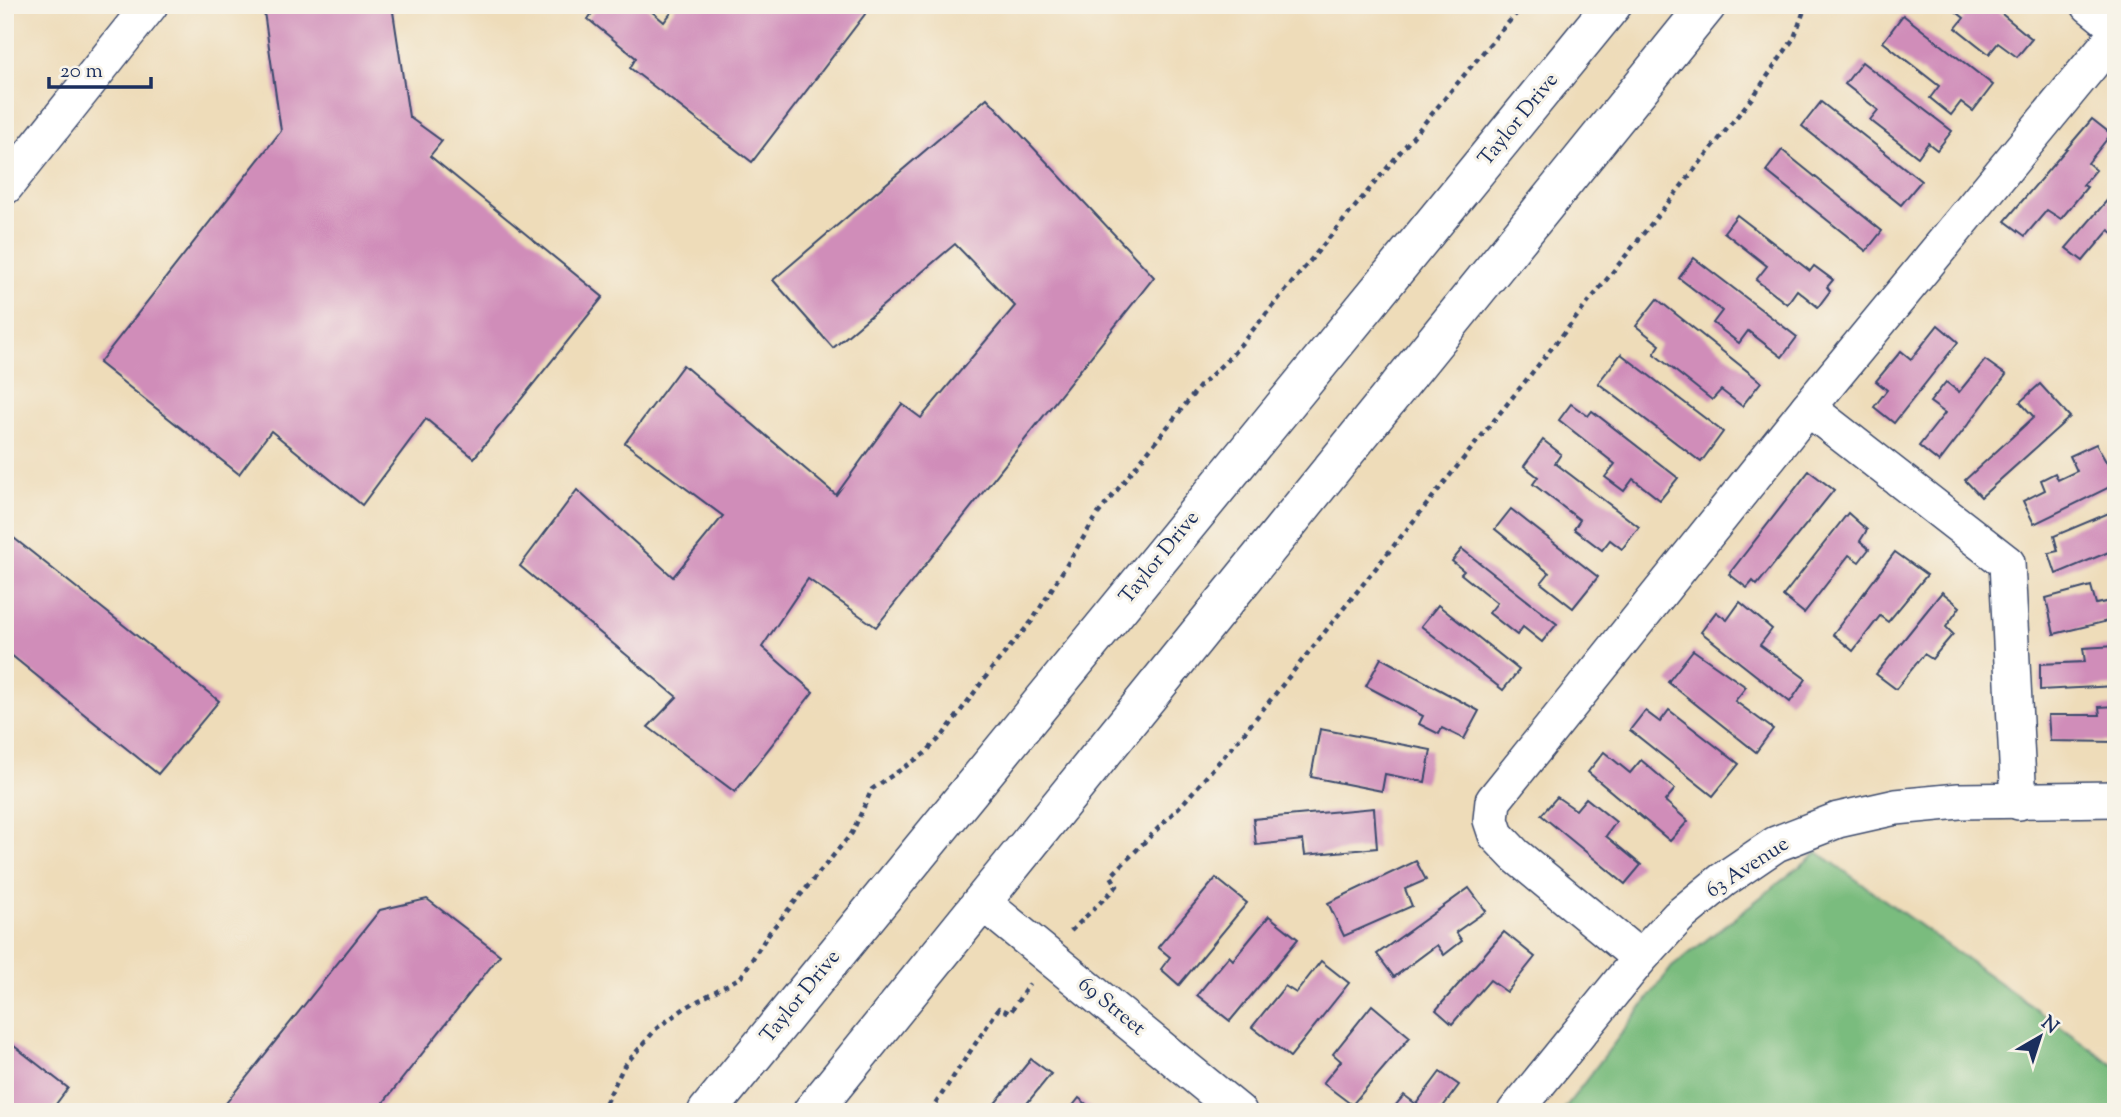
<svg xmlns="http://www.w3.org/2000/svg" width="2121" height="1117" font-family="'Sorts Mill Goudy',serif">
	<rect width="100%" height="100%" fill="#f7f3e8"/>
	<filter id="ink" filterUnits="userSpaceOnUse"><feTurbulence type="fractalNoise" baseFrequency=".0143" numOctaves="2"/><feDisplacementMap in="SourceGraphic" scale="14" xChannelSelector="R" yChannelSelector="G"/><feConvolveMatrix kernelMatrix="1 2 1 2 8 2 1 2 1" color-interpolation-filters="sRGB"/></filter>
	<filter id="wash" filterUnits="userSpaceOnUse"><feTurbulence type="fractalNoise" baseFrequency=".00686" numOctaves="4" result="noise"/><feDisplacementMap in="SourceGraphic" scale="28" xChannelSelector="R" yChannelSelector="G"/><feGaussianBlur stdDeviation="1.57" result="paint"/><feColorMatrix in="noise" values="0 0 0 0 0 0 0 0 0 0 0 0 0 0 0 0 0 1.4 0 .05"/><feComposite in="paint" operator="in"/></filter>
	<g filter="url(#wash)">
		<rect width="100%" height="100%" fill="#eedcb9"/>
		<!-- forest -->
		<path fill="#7abc7e" stroke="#4a766e" stroke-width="2" d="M1818,852L2116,1067V1112H1562L1672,967Z"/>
		<g id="blocks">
			<!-- building -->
			<g fill="#d08db9">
				<path d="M263,5H392L409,117L442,141L430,156L603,297L474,458L426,419L362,505L271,431L239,474L99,363L281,131Z"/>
				<path d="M598,5H644L664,22L677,5H872L752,162L630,68L636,58L588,19Z"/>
				<path d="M1948,5H1991L2032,39L2017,57L1998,43L1989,54L1956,28L1964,18Z"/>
				<path d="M1903,15L1993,85L1973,111L1961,102L1951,115L1930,98L1939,86L1883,42Z"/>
				<path d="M1862,62L1952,131L1937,150L1928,143L1918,157L1870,120L1878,110L1845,84Z"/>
				<path d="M987,98L1154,277L876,627L808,579L762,647L813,692L735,792L648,727L677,697L520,566L577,490L673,577L723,516L625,443L683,365L836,495L902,404L921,418L1015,306L955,244L833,348L773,280Z"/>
				<path d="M1821,102L1921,181L1901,205L1802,126Z"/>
				<path d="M2092,119L2111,134L2088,163L2096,170L2083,185L2087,187L2061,219L2047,210L2025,236L2005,221Z"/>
				<path d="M1782,150L1882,231L1866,251L1766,171Z"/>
				<path d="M2116,190V235L2109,230L2083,261L2066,248Z"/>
				<path d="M1737,215L1810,271L1814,266L1833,280L1827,287L1830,291L1818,307L1797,290L1787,304L1756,280L1767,266L1724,232Z"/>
				<path d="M1694,258L1797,337L1782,357L1748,331L1739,343L1713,323L1722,311L1679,278Z"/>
				<path d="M1657,299L1761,382L1742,406L1721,390L1712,400L1654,354L1660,345L1636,326Z"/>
				<path d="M1938,325L1958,342L1894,423L1874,407L1887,390L1876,381L1901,351L1911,359Z"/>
				<path d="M1621,354L1723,432L1701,462L1598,383Z"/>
				<path d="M1985,360L2006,375L1939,462L1919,446L1945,413L1930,402L1946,382L1959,392Z"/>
				<path d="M2040,384L2070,417L1981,497L1965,480L2034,417L2020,402Z"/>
				<path d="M1571,404L1588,416L1592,411L1678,478L1660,500L1633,479L1624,491L1605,477L1615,464L1559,420Z"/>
				<path d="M1543,440L1561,454L1555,463L1639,527L1622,549L1610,540L1602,550L1574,529L1580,520L1533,484L1538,477L1524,466Z"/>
				<path d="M2096,444L2116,479V484L2034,524L2023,501L2045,490L2041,480L2055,473L2058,480L2077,471L2070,456Z"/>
				<path d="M1809,471L1834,490L1757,585L1753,581L1747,588L1729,574Z"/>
				<path d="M1511,509L1598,577L1573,608L1541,583L1549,573L1495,529Z"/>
				<path d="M2116,510V549L2056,574L2049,553L2058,551L2054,536Z"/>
				<path d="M1848,513L1867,530L1860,541L1869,549L1859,562L1849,555L1804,613L1783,596Z"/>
				<path d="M5,531L219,701L158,774L5,650Z"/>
				<path d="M1462,549L1557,624L1542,642L1523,627L1517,635L1489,613L1497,603L1461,574L1464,571L1452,561Z"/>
				<path d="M1895,552L1927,575L1888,622L1880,616L1853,651L1833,634Z"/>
				<path d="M2091,586L2096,604L2116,600V619L2054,634L2046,598Z"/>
				<path d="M1942,592L1960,607L1946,627L1953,634L1932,659L1924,654L1896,689L1876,674Z"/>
				<path d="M1740,602L1772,629L1760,645L1806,679L1790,702L1701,632L1716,612L1727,620Z"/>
				<path d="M1438,605L1519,670L1503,690L1421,626Z"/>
				<path d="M2116,646V686L2040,690V664L2085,662L2083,648Z"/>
				<path d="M1693,650L1746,687L1735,701L1773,729L1756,752L1668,682Z"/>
				<path d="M1381,658L1479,711L1464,739L1442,728L1439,734L1419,724L1423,716L1366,686Z"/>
				<path d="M2116,706V742L2050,741L2048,715H2100L2099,707Z"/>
				<path d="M1669,710L1739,764L1713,796L1630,730L1645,711L1660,722Z"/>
				<path d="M1320,729L1431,750L1425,782L1385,774L1382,791L1311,777Z"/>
				<path d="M1604,752L1630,773L1641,760L1675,789L1665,801L1688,821L1670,841L1588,772Z"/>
				<path d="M1557,797L1576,810L1586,798L1616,822L1606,836L1641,865L1625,884L1541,815Z"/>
				<path d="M1374,808L1377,848L1305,855L1303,840L1256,845L1253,819Z"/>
				<path d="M1416,861L1426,880L1405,889L1412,906L1344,936L1328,903Z"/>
				<path d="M1216,878L1247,903L1179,985L1161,969L1170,957L1158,947Z"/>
				<path d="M1469,888L1486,911L1456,932L1462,941L1444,955L1437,945L1394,977L1377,954Z"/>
				<path d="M427,899L500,955L376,1112H219L380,910Z"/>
				<path d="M1269,916L1298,939L1230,1021L1197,995L1229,956L1233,960Z"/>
				<path d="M1504,932L1535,957L1507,992L1490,980L1452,1024L1436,1010Z"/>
				<path d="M1321,961L1349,983L1290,1057L1252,1027L1285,986L1296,993Z"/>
				<path d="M1372,1005L1410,1037L1352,1105L1323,1083L1341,1061L1333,1054Z"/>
				<path d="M5,1039L68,1088L50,1112H14L5,1105Z"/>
				<path d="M1031,1059L1051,1074L1020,1112H988Z"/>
				<path d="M1440,1072L1459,1085L1439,1112H1390L1404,1095L1416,1104Z"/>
				<path d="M1079,1098L1096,1112H1068Z"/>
			</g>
		</g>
	</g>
	<g filter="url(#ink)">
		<use href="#blocks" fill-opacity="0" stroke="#3b496c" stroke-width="2"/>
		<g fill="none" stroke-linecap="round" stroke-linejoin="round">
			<!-- street casing -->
			<g stroke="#3b496c" stroke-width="38">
				<g id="street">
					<path d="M2089,5L2116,27"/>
					<path d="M5,187L150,5"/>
					<path d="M1808,408L2007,563L2019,802"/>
					<path d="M982,902L1239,1112"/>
					<path d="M1640,958L1515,855L1496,835L1491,820L1493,801L1808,408L2116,34"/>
					<path d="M1515,1112L1640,958L1678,917L1723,880L1776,844L1838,820L1896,807L1959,801L2116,799"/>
				</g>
			</g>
			<!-- secondary casing -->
			<g stroke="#3b496c" stroke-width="41">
				<g id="secondary">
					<path d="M707,1112L1612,5"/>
					<path d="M812,1112L1707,5"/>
				</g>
			</g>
			<!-- path -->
			<g stroke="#3b496c" stroke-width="4.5" stroke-dasharray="5 5" stroke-linecap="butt">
				<path d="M1071,931L1117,886L1111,876L1185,801L1244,733L1755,94L1794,38L1806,5"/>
				<path d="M601,1112L624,1066L657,1028L685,1008L741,977L769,933L852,833L872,789L924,754L943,735L993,667L1032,621L1098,514L1200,386L1232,355L1499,33L1524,5"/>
				<path d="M930,1112L999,1008L1010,1013L1029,984"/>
			</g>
			<!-- street -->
			<use href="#street" stroke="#fff" stroke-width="35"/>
			<!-- secondary -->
			<use href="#secondary" stroke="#fff" stroke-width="38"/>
		</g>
	</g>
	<g text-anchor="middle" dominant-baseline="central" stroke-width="6" stroke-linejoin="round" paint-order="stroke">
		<!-- street labels -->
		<g font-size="21" fill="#1b2f5e" stroke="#f7f3e8">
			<text transform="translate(1519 120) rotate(-51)">Taylor Drive</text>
			<text transform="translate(1160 558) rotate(-51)">Taylor Drive</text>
			<text transform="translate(1748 868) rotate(-33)">63 Avenue</text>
			<text transform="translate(801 997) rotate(-51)">Taylor Drive</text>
			<text transform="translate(1111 1007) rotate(39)">69 Street</text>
		</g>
	</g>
	<!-- margin -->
	<rect width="2121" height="1117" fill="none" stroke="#f7f3e8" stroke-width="28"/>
	<!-- north arrow -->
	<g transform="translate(2040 1037) rotate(39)" stroke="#f7f3e8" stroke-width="5" paint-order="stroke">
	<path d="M0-5L12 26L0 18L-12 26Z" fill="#1b2f5e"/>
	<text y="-10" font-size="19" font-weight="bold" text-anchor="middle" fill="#1b2f5e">N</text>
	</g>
	<!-- scale -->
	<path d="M49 77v10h102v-10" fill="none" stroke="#1b2f5e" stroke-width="3.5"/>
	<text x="60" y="77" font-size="21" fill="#1b2f5e" stroke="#f7f3e8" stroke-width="5" paint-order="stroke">20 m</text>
</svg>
